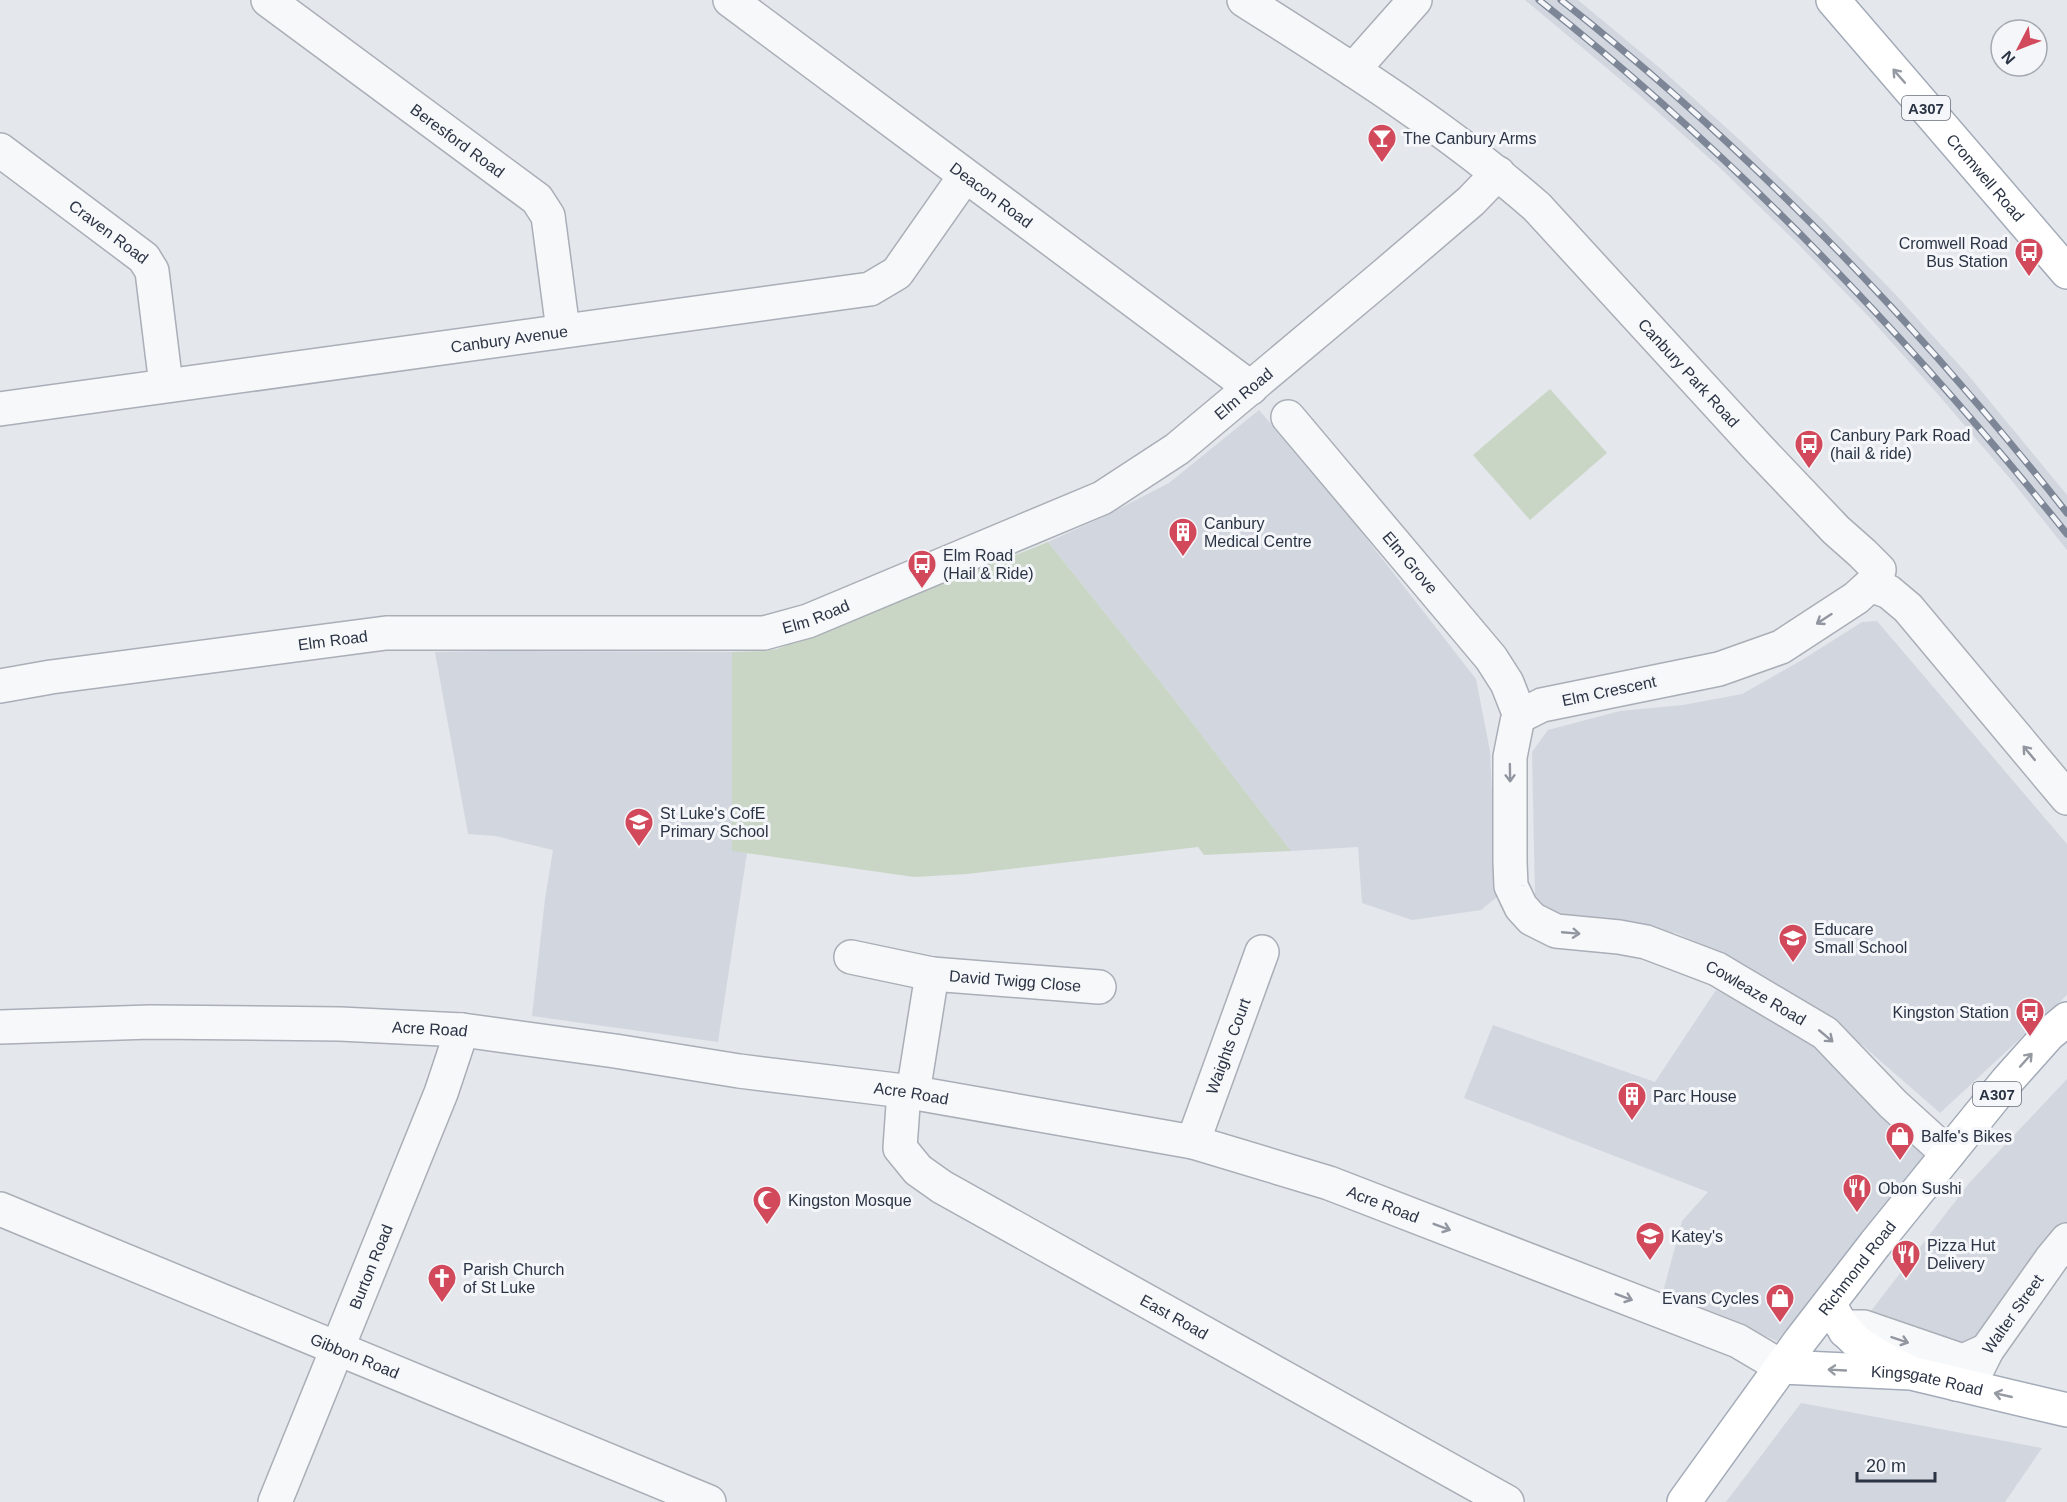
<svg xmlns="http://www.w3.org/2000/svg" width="2067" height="1502" font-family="Arial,sans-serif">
	<rect width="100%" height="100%" fill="#e4e7ec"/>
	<!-- built -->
	<g fill="#d2d6de">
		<path d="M1525,0H1578L1661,69L1742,142L1820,217L1896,295L1969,376L2067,495V550L2012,481L1942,399L1871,319L1796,242L1719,167L1639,95Z"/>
		<path d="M1259,410L1345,511L1476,679L1490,751L1497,897L1481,910L1412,920L1362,903L1358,847L1291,851L1170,694L1048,542L1101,518L1169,483Z"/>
		<path d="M1877,621L2067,844V995L1940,1113L1861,1044L1734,961L1676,933L1556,920L1535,895L1532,752L1548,730L1620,711L1683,705L1742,694L1802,660L1862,622Z"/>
		<path d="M494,651L732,652V850L747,853L718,1042L532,1016L545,899L553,850L495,836L468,834L435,652Z"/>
		<path d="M1716,990L1784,1023L1844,1067L1933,1153L1777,1341L1663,1292L1682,1221L1708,1192L1464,1098L1493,1025L1655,1082Z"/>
		<path d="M2067,1079V1227L1967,1348L1868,1315L1970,1182Z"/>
		<path d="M1801,1403L2042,1448L2005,1502H1726Z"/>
	</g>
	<!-- green -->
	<g fill="#c9d6c5">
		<path d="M1550,389L1607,453L1530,520L1473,455Z"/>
		<path d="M1048,542L1170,694L1291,851L1204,855L1198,847L967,874L914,877L732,851V652L764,651L777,649Z"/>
	</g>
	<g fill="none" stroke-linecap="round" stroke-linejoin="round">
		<!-- minor casing -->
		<g stroke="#a9aeb7" stroke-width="36">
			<g id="minor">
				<path id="s1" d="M268,0L537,199L548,216L563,330"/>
				<path id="s2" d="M730,0L1251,388"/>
				<path id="s3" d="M1244,0C1345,64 1447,128 1537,207L1758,448L1836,530L1862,553L1879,570L1877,579L1856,598L1781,647L1719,669L1542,705L1520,716L1517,722L1510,757V862L1511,886L1521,907L1532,919L1556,931L1619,937L1646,942L1717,969L1825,1033L1893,1104L1948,1154"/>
				<path d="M1353,70L1415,0"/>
				<path id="s4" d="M0,150L144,258L152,271L166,385"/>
				<path id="s5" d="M0,409L870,289L897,273L965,176"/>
				<path id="s6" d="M1288,417L1491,658L1507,683L1520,716"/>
				<path d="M1871,585L1889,592L1908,608L2067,798"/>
				<path id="s7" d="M0,686L51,677L386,633H764L808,621L1102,498L1177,449L1381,278L1471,201L1498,173"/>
				<path d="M851,957L932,974"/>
				<path id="s8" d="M0,1027L150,1022L340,1024L462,1030L615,1051L739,1071L904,1091L1193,1142L1329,1183L1738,1341L1782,1367"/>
				<path id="s9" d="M904,1091L900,1148L918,1170L942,1187L1507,1502"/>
				<path id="s10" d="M913,1093L932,974L1099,987"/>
				<path id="s11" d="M1193,1142L1262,952"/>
				<path id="s12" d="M0,1209L709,1502"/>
				<path d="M1845,1331L1853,1327H1864L1963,1361L1987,1350"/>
				<path id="s13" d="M1956,1384L1969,1380L1976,1372L1987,1350L2052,1258L2067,1240"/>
				<path id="s14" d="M275,1502L441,1093L462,1030"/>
			</g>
		</g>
		<!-- major casing -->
		<g stroke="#a3abb8" stroke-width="36">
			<g id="major">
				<path id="s15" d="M1833,0L2067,272"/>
				<path d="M1830,1303C1846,1344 1871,1351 1907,1371"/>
				<path id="s16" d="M1782,1367L1911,1373L2067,1410"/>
				<path id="s17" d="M1684,1502L1800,1341L1875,1244L2007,1081L2048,1035L2067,1019"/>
			</g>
		</g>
		<!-- minor -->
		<use href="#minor" stroke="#f7f8fa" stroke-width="33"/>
		<!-- major -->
		<use href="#major" stroke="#fff" stroke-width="33"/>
		<!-- rail casing -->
		<g stroke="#7d8696" stroke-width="7">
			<g id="rail">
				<path d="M1539,0C1736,156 1910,338 2067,534"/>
				<path d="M1561,0C1750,149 1918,324 2067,513"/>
			</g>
		</g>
		<!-- rail -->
		<use href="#rail" stroke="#f4f6f9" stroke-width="4.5" stroke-dasharray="14" stroke-linecap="butt"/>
	</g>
	<!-- one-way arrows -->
	<defs><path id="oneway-shaft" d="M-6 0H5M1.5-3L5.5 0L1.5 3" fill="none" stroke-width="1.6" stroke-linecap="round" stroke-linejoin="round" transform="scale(1.5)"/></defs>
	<g stroke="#959aa2">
		<use href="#oneway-shaft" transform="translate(1899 76) rotate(-131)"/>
		<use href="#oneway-shaft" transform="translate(2026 1060) rotate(-48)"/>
		<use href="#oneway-shaft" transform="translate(1837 1370) rotate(-177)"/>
		<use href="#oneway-shaft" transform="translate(2003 1395) rotate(-167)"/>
	</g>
	<g stroke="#9196a0">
		<use href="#oneway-shaft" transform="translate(1824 619) rotate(147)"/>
		<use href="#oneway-shaft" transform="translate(2029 753) rotate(-130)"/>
		<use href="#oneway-shaft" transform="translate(1510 773) rotate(89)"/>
		<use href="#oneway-shaft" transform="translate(1571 933) rotate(5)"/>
		<use href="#oneway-shaft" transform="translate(1826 1036) rotate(40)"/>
		<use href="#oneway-shaft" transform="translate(1442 1227) rotate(21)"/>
		<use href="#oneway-shaft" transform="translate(1624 1297) rotate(21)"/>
		<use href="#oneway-shaft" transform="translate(1900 1340) rotate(19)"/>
	</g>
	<!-- icons -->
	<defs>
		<g id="bar-pin" transform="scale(1.5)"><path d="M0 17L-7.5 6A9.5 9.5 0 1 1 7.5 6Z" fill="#d1495b" stroke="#f4f6f9"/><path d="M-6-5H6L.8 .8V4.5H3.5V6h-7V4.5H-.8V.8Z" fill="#fff"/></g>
		<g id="bus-pin" transform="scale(1.5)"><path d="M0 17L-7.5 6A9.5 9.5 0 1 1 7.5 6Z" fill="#d1495b" stroke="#f4f6f9"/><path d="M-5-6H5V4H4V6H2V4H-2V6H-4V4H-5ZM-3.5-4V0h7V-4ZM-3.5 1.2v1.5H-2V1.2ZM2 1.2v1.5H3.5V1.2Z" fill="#fff"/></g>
		<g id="building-pin" transform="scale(1.5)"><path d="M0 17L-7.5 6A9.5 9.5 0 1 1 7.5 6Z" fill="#d1495b" stroke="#f4f6f9"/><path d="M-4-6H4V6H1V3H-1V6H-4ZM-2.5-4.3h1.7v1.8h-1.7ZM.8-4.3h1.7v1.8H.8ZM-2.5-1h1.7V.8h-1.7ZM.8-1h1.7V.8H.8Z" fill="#fff"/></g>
		<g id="school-pin" transform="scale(1.5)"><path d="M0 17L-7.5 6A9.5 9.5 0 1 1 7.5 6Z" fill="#d1495b" stroke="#f4f6f9"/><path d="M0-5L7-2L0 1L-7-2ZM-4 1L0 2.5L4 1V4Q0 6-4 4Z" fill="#fff"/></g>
		<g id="shop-pin" transform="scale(1.5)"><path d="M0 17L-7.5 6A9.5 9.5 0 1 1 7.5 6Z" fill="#d1495b" stroke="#f4f6f9"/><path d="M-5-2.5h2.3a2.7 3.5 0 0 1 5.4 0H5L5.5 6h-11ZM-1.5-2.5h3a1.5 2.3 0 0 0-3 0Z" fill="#fff"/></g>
		<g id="restaurant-pin" transform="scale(1.5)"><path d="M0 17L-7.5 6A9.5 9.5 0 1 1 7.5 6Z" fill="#d1495b" stroke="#f4f6f9"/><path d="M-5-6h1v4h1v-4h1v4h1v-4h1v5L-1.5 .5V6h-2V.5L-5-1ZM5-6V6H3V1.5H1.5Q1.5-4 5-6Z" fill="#fff"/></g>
		<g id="mosque-pin" transform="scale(1.5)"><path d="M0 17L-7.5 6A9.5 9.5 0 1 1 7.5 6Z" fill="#d1495b" stroke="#f4f6f9"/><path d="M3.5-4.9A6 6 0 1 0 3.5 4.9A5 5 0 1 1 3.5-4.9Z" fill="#fff"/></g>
		<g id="church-pin" transform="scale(1.5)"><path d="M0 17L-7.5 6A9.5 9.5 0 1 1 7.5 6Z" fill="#d1495b" stroke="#f4f6f9"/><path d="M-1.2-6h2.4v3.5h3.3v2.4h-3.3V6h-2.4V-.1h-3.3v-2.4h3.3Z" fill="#fff"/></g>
	</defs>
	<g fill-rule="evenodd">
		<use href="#bar-pin" x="1382" y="138"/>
		<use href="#bus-pin" x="2029" y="252"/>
		<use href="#bus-pin" x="1809" y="444"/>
		<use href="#building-pin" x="1183" y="532"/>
		<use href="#bus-pin" x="922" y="564"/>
		<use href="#school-pin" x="639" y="822"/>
		<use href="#school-pin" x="1793" y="938"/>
		<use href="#bus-pin" x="2030" y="1012"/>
		<use href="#building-pin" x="1632" y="1096"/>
		<use href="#shop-pin" x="1900" y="1136"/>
		<use href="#restaurant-pin" x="1857" y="1188"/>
		<use href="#mosque-pin" x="767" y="1200"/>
		<use href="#school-pin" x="1650" y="1236"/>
		<use href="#restaurant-pin" x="1906" y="1254"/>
		<use href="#church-pin" x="442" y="1278"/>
		<use href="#shop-pin" x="1780" y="1298"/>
	</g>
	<g text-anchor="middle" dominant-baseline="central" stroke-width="6" stroke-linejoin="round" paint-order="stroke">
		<!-- shield labels -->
		<g fill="#f4f6f9" stroke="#676e7b" stroke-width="1.5">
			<rect x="1902" y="96" width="48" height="24" rx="4.5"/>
			<rect x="1973" y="1082" width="48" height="24" rx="4.5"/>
		</g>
		<g font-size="15" font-weight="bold" fill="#2b3445">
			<text x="1926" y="108">A307</text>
			<text x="1997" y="1094">A307</text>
		</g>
		<!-- poi labels -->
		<g font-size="16" fill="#2b3445" stroke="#f4f6f9" text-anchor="start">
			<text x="1403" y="138">The Canbury Arms</text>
			<text x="2008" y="243" text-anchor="end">Cromwell Road<tspan x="2008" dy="18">Bus Station</tspan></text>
			<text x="1830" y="435">Canbury Park Road<tspan x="1830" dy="18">(hail &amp; ride)</tspan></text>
			<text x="1204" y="523">Canbury<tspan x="1204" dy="18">Medical Centre</tspan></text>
			<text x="943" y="555">Elm Road<tspan x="943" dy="18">(Hail &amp; Ride)</tspan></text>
			<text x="660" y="813">St Luke's CofE<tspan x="660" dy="18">Primary School</tspan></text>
			<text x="1814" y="929">Educare<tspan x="1814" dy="18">Small School</tspan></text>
			<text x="2009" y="1012" text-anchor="end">Kingston Station</text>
			<text x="1653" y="1096">Parc House</text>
			<text x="1921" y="1136">Balfe's Bikes</text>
			<text x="1878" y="1188">Obon Sushi</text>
			<text x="788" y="1200">Kingston Mosque</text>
			<text x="1671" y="1236">Katey's</text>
			<text x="1927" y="1245">Pizza Hut<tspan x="1927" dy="18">Delivery</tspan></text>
			<text x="463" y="1269">Parish Church<tspan x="463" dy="18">of St Luke</tspan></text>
			<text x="1759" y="1298" text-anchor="end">Evans Cycles</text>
		</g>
		<!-- street labels -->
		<g font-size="16" fill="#2b3445" stroke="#f4f6f9">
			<text stroke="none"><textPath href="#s1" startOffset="236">Beresford Road</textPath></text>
			<text stroke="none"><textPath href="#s15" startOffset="234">Cromwell Road</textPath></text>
			<text stroke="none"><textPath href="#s2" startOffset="326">Deacon Road</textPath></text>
			<text stroke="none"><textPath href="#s4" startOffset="136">Craven Road</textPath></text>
			<text stroke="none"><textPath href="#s5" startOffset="514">Canbury Avenue</textPath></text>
			<text stroke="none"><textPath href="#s3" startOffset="584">Canbury Park Road</textPath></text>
			<text stroke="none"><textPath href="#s7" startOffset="1308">Elm Road</textPath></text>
			<text stroke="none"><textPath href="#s6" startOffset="190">Elm Grove</textPath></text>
			<text stroke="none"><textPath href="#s7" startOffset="822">Elm Road</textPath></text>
			<text stroke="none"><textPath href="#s7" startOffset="336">Elm Road</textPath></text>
			<text transform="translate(1609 691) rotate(-12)">Elm Crescent</text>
			<text stroke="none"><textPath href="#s10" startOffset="204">David Twigg Close</textPath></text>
			<text stroke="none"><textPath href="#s3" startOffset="1706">Cowleaze Road</textPath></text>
			<text stroke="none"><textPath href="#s8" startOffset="430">Acre Road</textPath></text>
			<text stroke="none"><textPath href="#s11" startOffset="102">Waights Court</textPath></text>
			<text stroke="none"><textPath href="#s8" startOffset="916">Acre Road</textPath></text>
			<text stroke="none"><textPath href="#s8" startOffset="1402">Acre Road</textPath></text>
			<text stroke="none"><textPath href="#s14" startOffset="254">Burton Road</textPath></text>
			<text stroke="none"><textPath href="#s17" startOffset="291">Richmond Road</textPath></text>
			<text stroke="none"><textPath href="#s13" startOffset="93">Walter Street</textPath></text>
			<text stroke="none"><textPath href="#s9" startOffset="381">East Road</textPath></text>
			<text stroke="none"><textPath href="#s12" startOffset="384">Gibbon Road</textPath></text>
			<text stroke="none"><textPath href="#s16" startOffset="146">Kingsgate Road</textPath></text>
		</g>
	</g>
	<!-- north arrow -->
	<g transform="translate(2019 48) rotate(228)"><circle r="28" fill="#f4f6f9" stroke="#a4a8b1" stroke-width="1.5"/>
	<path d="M0-4.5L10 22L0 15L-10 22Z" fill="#d1495b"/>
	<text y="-9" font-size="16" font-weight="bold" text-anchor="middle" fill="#2b3445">N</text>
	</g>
	<!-- scale -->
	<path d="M1857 1472v9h78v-9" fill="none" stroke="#2b3445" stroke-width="3"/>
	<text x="1866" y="1472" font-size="18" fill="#2b3445" stroke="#f4f6f9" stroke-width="4.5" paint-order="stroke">20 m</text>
</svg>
